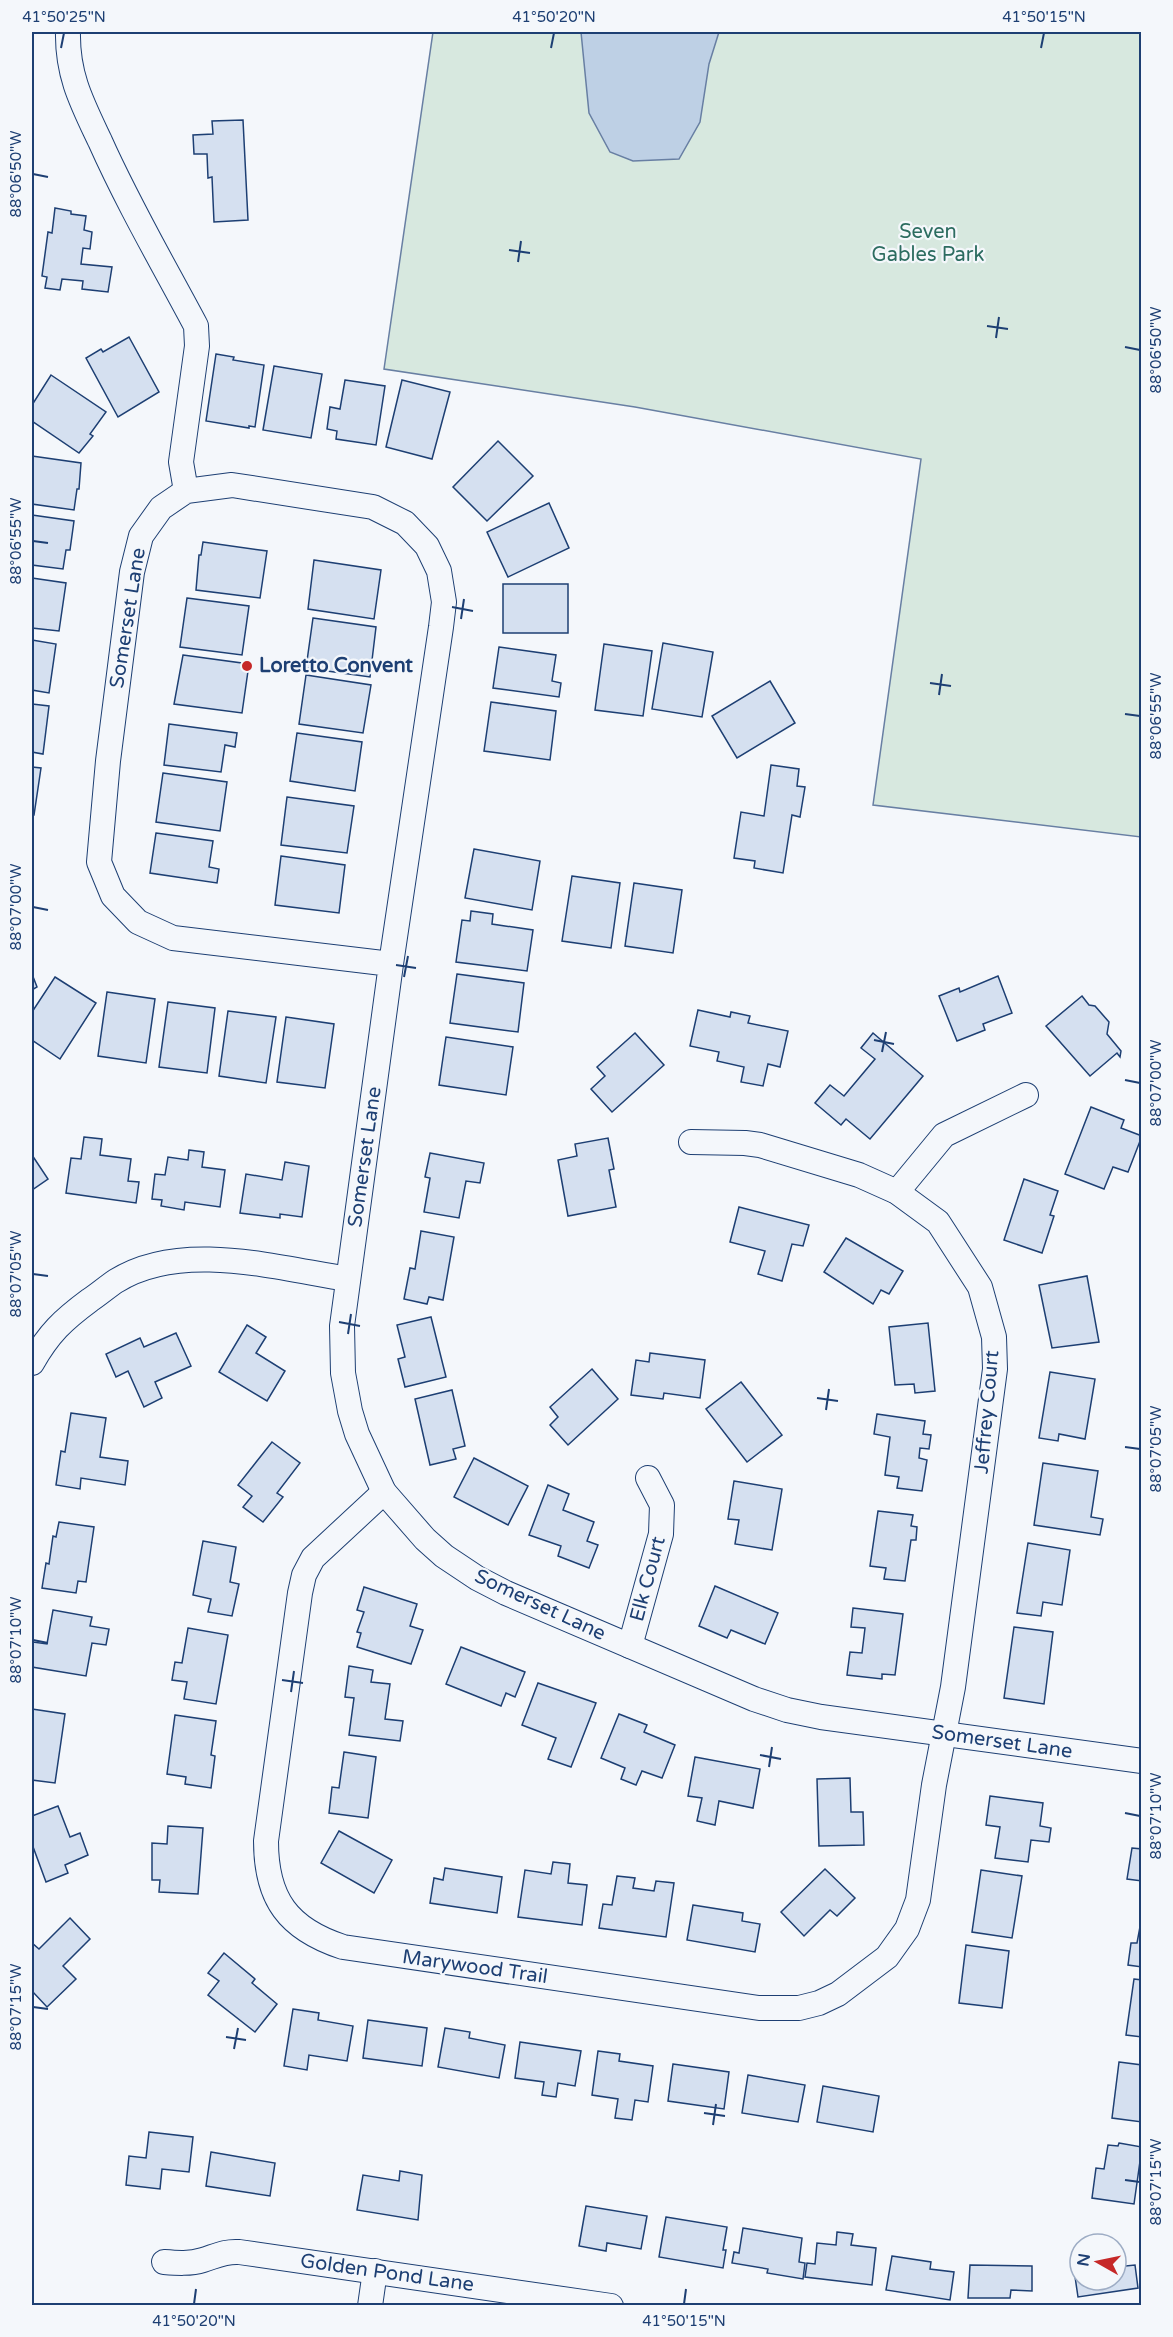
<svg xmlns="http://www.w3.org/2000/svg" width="1173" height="2337" font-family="'Varela Round',sans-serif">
	<rect width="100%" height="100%" fill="#f4f7fb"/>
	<!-- green -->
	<path fill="#d7e8df" stroke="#687fa3" stroke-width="1.5" d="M433,32H1141V837L873,805L921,459L635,407L384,369Z"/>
	<!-- water -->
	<path fill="#bed0e5" stroke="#687fa3" stroke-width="1.5" d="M581,32H719L709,64L700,122L679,159L633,161L610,152L589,113Z"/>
	<!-- building -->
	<g fill="#d5e0f0" stroke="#1d3f73" stroke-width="1.5">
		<path d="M243,120L248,220L214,222L212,177L208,178L207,154H194L193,135L213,134L212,121Z"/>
		<path d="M55,208L71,211V214L86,216L84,230L92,232L90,249L83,248L81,264L112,267L108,292L82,289L83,281L62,279L60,290L45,288L47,277L42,276L48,232L52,233Z"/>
		<path d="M129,337L159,392L118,417L86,358L101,349L103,352Z"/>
		<path d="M216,354L234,357L233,360L264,365L255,427L249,426V428L206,421Z"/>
		<path d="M274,366L322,374L311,438L263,430Z"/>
		<path d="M51,375L106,412L90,434L93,436L79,453L32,421V405Z"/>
		<path d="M345,380L385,386L376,445L336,439L337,431L327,429L330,407L340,409Z"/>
		<path d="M402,380L450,392L432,459L386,447Z"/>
		<path d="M498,441L533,476L487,521L453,487Z"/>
		<path d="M32,456L81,463L79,489H77L74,510L32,504Z"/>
		<path d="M549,503L569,548L508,577L487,532Z"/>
		<path d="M32,515L74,521L70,550H66L63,569L32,565Z"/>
		<path d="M203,542L267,551L260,598L196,590L199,555H201Z"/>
		<path d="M314,560L381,570L374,619L308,609Z"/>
		<path d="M32,578L66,583L59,631L32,628Z"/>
		<rect x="503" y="584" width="65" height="49"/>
		<path d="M187,598L249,606L242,655L180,647Z"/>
		<path d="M313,618L376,627L370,677L306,668Z"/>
		<path d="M32,640L56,644L49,693L32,690Z"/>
		<path d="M663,643L713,652L702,717L652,709Z"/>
		<path d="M604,644L652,651L643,716L595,710Z"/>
		<path d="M499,647L556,655L552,681L561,683L559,697L493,688Z"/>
		<path d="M183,655L249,664L242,713L174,704Z"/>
		<path d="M306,675L371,685L363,733L299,724Z"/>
		<path d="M770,681L795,723L737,758L712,716Z"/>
		<path d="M491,702L556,711L550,760L484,751Z"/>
		<path d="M32,704L49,706L43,754L32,752Z"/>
		<path d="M169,724L237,733L235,747L225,745L221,772L164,765Z"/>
		<path d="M297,733L362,742L355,791L290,781Z"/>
		<path d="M771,765L799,769L797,786L805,787L800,817L792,815L783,873L754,868L755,861L734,858L741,812L764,816Z"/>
		<path d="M32,767L41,768L34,815H32Z"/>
		<path d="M163,773L227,782L220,831L156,822Z"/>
		<path d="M287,797L354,806L347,853L281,845Z"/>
		<path d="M156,833L213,841L209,867L219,869L217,883L150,873Z"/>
		<path d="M474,849L540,861L532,910L465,898Z"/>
		<path d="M281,856L345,865L339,913L275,905Z"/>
		<path d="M572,876L620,883L611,948L562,941Z"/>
		<path d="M634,883L682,890L673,953L625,946Z"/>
		<path d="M471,911L493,914L492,924L533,930L527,971L456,962L462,920L470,921Z"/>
		<path d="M32,974L37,987L32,990Z"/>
		<path d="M457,974L524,983L518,1032L450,1023Z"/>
		<path d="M998,976L1012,1013L983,1024L985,1030L957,1041L939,996L959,988L960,992Z"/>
		<path d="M55,977L96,1003L60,1059L32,1040V1012Z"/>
		<path d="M107,992L155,999L146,1063L98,1056Z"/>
		<path d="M1082,996L1089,1005L1095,1006L1109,1022L1107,1034L1121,1051L1120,1057L1117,1053L1090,1076L1046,1026Z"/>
		<path d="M168,1002L215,1008L207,1073L159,1067Z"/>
		<path d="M698,1010L730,1017L731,1012L750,1016L748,1023L788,1031L780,1067L768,1064L763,1086L741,1082L744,1067L717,1061L719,1052L690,1046Z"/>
		<path d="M228,1011L276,1017L266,1083L219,1076Z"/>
		<path d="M286,1017L334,1024L325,1088L277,1082Z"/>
		<path d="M635,1033L664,1065L612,1112L591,1089L605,1076L597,1067Z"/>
		<path d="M873,1033L923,1076L870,1139L846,1119L841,1125L815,1103L830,1085L844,1096L875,1059L861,1048Z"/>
		<path d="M446,1037L513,1047L506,1095L439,1085Z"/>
		<path d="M1091,1107L1124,1120L1121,1128L1142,1136L1128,1172L1113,1167L1104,1189L1065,1174Z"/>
		<path d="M84,1137L102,1139L100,1155L131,1159L128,1181L139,1182L136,1203L66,1193L71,1158L81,1159Z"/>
		<path d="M608,1138L614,1169L609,1170L616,1207L568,1216L558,1160L577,1156L575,1144Z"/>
		<path d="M189,1150L204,1152L202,1167L225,1170L220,1207L185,1202L184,1210L161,1206L162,1200L152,1199L155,1174L165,1175L168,1157L188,1160Z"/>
		<path d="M430,1153L484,1163L480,1183L466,1181L459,1218L424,1212L430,1178L425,1177Z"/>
		<path d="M32,1155L48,1179L32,1190Z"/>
		<path d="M285,1162L309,1166L302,1217L280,1214V1218L240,1213L246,1174L282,1180Z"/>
		<path d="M1024,1179L1058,1191L1050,1215L1054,1216L1042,1253L1004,1240Z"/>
		<path d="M739,1207L809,1225L803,1246L792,1244L782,1281L758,1274L765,1251L730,1242Z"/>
		<path d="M421,1231L454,1237L443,1300L429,1297L427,1304L404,1299L410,1268L415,1269Z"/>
		<path d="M846,1238L903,1271L889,1294L881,1290L873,1304L824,1272Z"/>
		<path d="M1087,1276L1099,1342L1052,1348L1039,1285Z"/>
		<path d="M431,1317L446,1377L405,1387L398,1359L405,1357L397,1325Z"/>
		<path d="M928,1323L935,1391L915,1393L914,1384L895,1385L889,1327Z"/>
		<path d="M247,1325L266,1337L256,1353L285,1371L267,1401L219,1372Z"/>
		<path d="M176,1333L191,1366L155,1382L162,1398L144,1407L128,1371L116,1377L106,1354L140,1338L144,1347Z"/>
		<path d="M650,1353L705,1360L700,1398L664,1393L663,1399L631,1395L636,1360L649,1362Z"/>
		<path d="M592,1369L618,1399L568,1445L550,1425L558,1417L550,1407Z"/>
		<path d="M1050,1372L1095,1379L1085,1439L1059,1434L1058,1441L1039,1438Z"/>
		<path d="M741,1382L782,1435L747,1462L706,1409Z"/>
		<path d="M452,1390L465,1446L453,1449L456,1459L430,1465L415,1399Z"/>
		<path d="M71,1413L106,1418L100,1457L128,1461L125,1485L81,1478L80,1489L56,1485L61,1451L65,1452Z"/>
		<path d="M877,1414L925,1421L923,1434L931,1435L929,1449L920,1448L919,1458L927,1460L922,1491L897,1488L899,1477L885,1475L890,1437L874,1434Z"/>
		<path d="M272,1442L300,1463L277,1493L283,1497L263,1522L243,1507L252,1496L238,1485Z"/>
		<path d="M474,1458L528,1486L508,1525L454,1497Z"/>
		<path d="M1043,1463L1098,1471L1091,1517L1103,1519L1100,1535L1034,1525Z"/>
		<path d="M734,1481L782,1489L772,1550L735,1544L739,1520L728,1519Z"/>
		<path d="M548,1485L569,1494L563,1510L594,1522L587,1541L598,1545L589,1568L558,1556L561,1546L529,1535Z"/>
		<path d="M878,1511L913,1515L911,1526L917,1527L916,1540H911L905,1581L884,1579L886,1568L870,1566Z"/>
		<path d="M59,1522L94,1527L86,1582L78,1581L76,1593L42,1588L46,1563L49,1564L53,1536L56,1537Z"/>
		<path d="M203,1541L236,1547L230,1582L239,1584L232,1616L208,1612L211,1599L193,1595Z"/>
		<path d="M1028,1543L1070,1550L1062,1605L1043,1602L1041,1616L1017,1613Z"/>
		<path d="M715,1586L778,1613L765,1644L731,1630L727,1638L699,1626Z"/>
		<path d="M364,1587L417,1604L410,1626L423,1630L411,1664L357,1647L361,1633L357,1632L364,1612L357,1610Z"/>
		<path d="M853,1608L903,1614L895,1675L882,1674V1679L847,1675L850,1652L862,1653L865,1628L851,1627Z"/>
		<path d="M53,1610L92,1617L90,1626L109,1629L106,1645L92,1643L86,1676L32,1667L33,1642L47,1644Z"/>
		<path d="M1014,1627L1053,1632L1044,1704L1004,1698Z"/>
		<path d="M188,1628L228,1635L216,1704L184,1699L187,1682L172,1680L175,1662L182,1663Z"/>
		<path d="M461,1647L525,1672L515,1697L506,1693L501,1706L446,1684Z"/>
		<path d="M349,1666L373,1670L371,1682L390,1684L385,1719L403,1721L400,1741L349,1735L354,1698L345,1697Z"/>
		<path d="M538,1683L596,1703L571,1767L548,1759L556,1738L522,1725Z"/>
		<path d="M32,1709L65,1714L55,1783L32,1780Z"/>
		<path d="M619,1714L647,1725L644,1732L675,1745L662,1778L642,1771L636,1785L621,1779L625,1768L601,1758Z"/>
		<path d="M175,1715L216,1721L211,1755L215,1756L211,1788L185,1784L186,1777L167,1774Z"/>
		<path d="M344,1752L376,1757L368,1818L329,1813L332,1787L339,1788Z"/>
		<path d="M695,1757L760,1769L753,1808L719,1801L715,1825L697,1821L702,1798L688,1796Z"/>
		<path d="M850,1778L851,1812H863L864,1845L819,1846L817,1779Z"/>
		<path d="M990,1796L1043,1803L1040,1826L1051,1828L1049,1842L1031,1840L1028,1862L995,1858L1000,1827L986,1825Z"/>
		<path d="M58,1806L70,1837L80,1833L88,1855L65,1865L68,1873L46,1882L32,1844V1816Z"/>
		<path d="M168,1826L203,1828L198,1894L159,1892L160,1880H152V1843L167,1844Z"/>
		<path d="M339,1831L392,1860L374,1893L321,1863Z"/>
		<path d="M1132,1848L1142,1849V1881L1127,1879Z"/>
		<path d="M553,1862L570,1864L568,1883L587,1885L582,1925L518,1917L525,1870L551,1874Z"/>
		<path d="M445,1868L502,1877L497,1913L430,1903L434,1878L443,1880Z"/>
		<path d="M825,1869L855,1898L837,1916L830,1910L804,1936L781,1912Z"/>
		<path d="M981,1870L1022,1876L1012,1938L972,1932Z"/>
		<path d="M617,1876L635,1878L633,1888L654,1891L656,1881L674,1883L666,1937L599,1928L603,1904L612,1905Z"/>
		<path d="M693,1905L743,1913L742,1921L760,1924L755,1952L687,1940Z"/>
		<path d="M1142,1916V1967L1128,1965L1131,1943H1137Z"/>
		<path d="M70,1918L90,1939L63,1966L76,1979L47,2007L32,1991V1943L39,1949Z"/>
		<path d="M966,1945L1009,1951L1002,2008L959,2003Z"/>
		<path d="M224,1953L255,1979L252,1983L277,2004L255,2032L208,1995L219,1981L208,1973Z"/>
		<path d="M1134,1979L1142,1980V2037L1126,2035Z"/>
		<path d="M293,2009L319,2013L318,2020L353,2026L347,2061L309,2055L307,2070L284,2066Z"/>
		<path d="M368,2020L427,2028L422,2066L363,2058Z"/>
		<path d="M445,2028L470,2032L469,2038L505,2045L499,2078L438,2067Z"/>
		<path d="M520,2042L581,2051L575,2086L558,2083L556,2097L542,2095L544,2082L515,2078Z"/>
		<path d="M598,2051L620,2054L619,2061L653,2066L648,2102L635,2100L632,2120L615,2118L618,2099L592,2095Z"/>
		<path d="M1119,2062L1142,2065V2122L1112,2118Z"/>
		<path d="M673,2064L729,2072L724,2109L668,2101Z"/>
		<path d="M748,2075L805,2085L798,2122L742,2113Z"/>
		<path d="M823,2086L879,2096L873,2132L817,2122Z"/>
		<path d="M149,2132L193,2137L189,2172L162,2169L160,2189L126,2185L129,2156L146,2158Z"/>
		<path d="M1119,2143L1142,2147L1134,2204L1092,2198L1096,2168L1104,2169L1108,2145L1118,2146Z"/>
		<path d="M211,2152L275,2163L270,2196L206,2186Z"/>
		<path d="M400,2171L422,2175L418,2220L357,2210L363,2175L399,2181Z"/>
		<path d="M586,2206L647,2216L641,2249L607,2243L606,2251L579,2246Z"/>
		<path d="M666,2217L727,2227L723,2250H726L723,2268L659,2257Z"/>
		<path d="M743,2228L802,2238L799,2262L805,2263L803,2279L767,2273L768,2269L732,2263L734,2252L739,2253Z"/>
		<path d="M837,2232L853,2234L851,2245L876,2248L872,2285L805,2277L807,2263L815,2264L817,2243L836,2245Z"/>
		<path d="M892,2256L931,2262L930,2269L954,2272L950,2300L886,2290Z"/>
		<path d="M1080,2262V2280H1116V2267L1135,2265L1138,2288L1078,2297L1073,2263Z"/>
		<path d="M970,2265L1032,2266V2291L1011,2290L1010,2298H968Z"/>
	</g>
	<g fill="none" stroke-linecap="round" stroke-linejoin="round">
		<!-- minor casing -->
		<g stroke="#1d3f73" stroke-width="26">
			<g id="minor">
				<path d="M68,32C67,75 82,103 100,141C128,204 163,264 196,326L197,346L181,462L186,491"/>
				<path d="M391,964L441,627L444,602L439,571L427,546L405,523L373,507L232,485L186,491L161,508L141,536L132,572L108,761L99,862L113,896L138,922L173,938L391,964L342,1326L343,1373L350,1411L357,1434L384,1492L425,1539L444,1556L477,1578L506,1593L754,1699L787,1710L821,1717L1142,1761"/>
				<path d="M897,1192L944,1135L1026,1095"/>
				<path d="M32,1363C49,1333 63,1320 90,1300C99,1294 107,1287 116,1281C181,1240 277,1268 348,1279"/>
				<path d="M384,1492L313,1558L304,1575L300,1593L266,1841C266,1899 288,1929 343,1947L759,2008H799L819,2003L838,1994L887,1957L907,1929L918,1900L934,1785L953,1687L995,1369L994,1337L980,1287L938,1222L897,1192L859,1175L760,1145L745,1143L691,1142"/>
				<path d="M630,1646L661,1534L662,1505L648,1478"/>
				<path d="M164,2262C177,2263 190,2264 203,2260C216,2256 225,2251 239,2252L611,2306"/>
				<path d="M370,2306L375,2271"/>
			</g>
		</g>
		<!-- minor -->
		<use href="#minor" stroke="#f4f7fb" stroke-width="24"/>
	</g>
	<!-- ticks -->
	<path fill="none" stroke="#1d3f73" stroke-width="2" d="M61,48L64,33M551,48L554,33M1041,48L1044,33M33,174L48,177M509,250L530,253M518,262L521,241M987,326L1008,329M996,338L999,317M1125,347L1140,350M33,541L48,543M452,607L473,611M461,619L464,599M930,683L951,686M939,695L942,674M1125,714L1140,716M33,907L48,910M396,965L416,968M404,977L408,956M874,1040L894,1044M882,1052L886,1032M1125,1080L1140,1083M33,1274L48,1276M339,1322L360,1326M348,1334L351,1314M817,1398L838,1401M826,1410L829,1389M1125,1447L1140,1449M33,1640L48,1643M282,1680L303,1683M291,1692L294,1671M760,1755L781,1759M769,1767L772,1747M1125,1813L1140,1816M33,2007L48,2009M226,2037L246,2040M234,2049L238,2028M704,2113L725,2116M713,2125L716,2104M1125,2180L1140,2182M194,2304L196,2289M684,2304L686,2289"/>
	<!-- markers -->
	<circle fill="#c62828" stroke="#f4f7fb" stroke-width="2" cx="247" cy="666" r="6"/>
	<g text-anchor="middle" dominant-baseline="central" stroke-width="4.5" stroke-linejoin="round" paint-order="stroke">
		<!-- park labels -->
		<g font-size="20" fill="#2c6c60" stroke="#f4f7fb">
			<text x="928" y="232">Seven<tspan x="928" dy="23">Gables Park</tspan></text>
		</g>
		<!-- street labels -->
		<g font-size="20" fill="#1d3f73" stroke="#f4f7fb">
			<text transform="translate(128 618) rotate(-81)">Somerset Lane</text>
			<text transform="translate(365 1157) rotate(-82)">Somerset Lane</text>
			<text transform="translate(987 1412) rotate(-85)">Jeffrey Court</text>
			<text transform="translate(648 1579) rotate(-75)">Elk Court</text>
			<text transform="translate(540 1605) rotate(25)">Somerset Lane</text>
			<text transform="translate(1002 1742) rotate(8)">Somerset Lane</text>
			<text transform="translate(475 1967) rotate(8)">Marywood Trail</text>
			<text transform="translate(387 2273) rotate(8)">Golden Pond Lane</text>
		</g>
		<!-- poi labels -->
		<g font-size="20" font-weight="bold" fill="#1d3f73" stroke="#f4f7fb" text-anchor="start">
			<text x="259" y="666">Loretto Convent</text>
		</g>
	</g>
	<!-- border -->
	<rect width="1173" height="2337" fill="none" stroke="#f4f7fb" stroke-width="66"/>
	<!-- north arrow -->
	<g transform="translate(1098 2262) rotate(279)"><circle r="28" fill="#f4f7fb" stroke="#9eadc5" stroke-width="1.5"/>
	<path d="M0-4.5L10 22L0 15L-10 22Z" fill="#c62828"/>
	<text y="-9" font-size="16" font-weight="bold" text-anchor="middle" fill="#1d3f73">N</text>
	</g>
	<rect x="33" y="33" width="1107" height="2271" fill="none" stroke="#1d3f73" stroke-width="2"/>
	<g font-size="15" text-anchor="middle" fill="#1d3f73">
		<text x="64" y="22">41°50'25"N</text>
		<text x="554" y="22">41°50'20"N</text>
		<text x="1044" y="22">41°50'15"N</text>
		<text transform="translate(16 174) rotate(-90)" y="5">88°06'50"W</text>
		<text transform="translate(1156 350) rotate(-90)" y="5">88°06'50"W</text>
		<text transform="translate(16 541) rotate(-90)" y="5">88°06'55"W</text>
		<text transform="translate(1156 716) rotate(-90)" y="5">88°06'55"W</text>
		<text transform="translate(16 907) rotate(-90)" y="5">88°07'00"W</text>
		<text transform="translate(1156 1083) rotate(-90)" y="5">88°07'00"W</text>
		<text transform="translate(16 1274) rotate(-90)" y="5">88°07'05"W</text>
		<text transform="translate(1156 1449) rotate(-90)" y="5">88°07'05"W</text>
		<text transform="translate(16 1640) rotate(-90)" y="5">88°07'10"W</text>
		<text transform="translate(1156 1816) rotate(-90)" y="5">88°07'10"W</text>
		<text transform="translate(16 2007) rotate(-90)" y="5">88°07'15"W</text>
		<text transform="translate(1156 2182) rotate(-90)" y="5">88°07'15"W</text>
		<text x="194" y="2326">41°50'20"N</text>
		<text x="684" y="2326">41°50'15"N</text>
	</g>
</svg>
